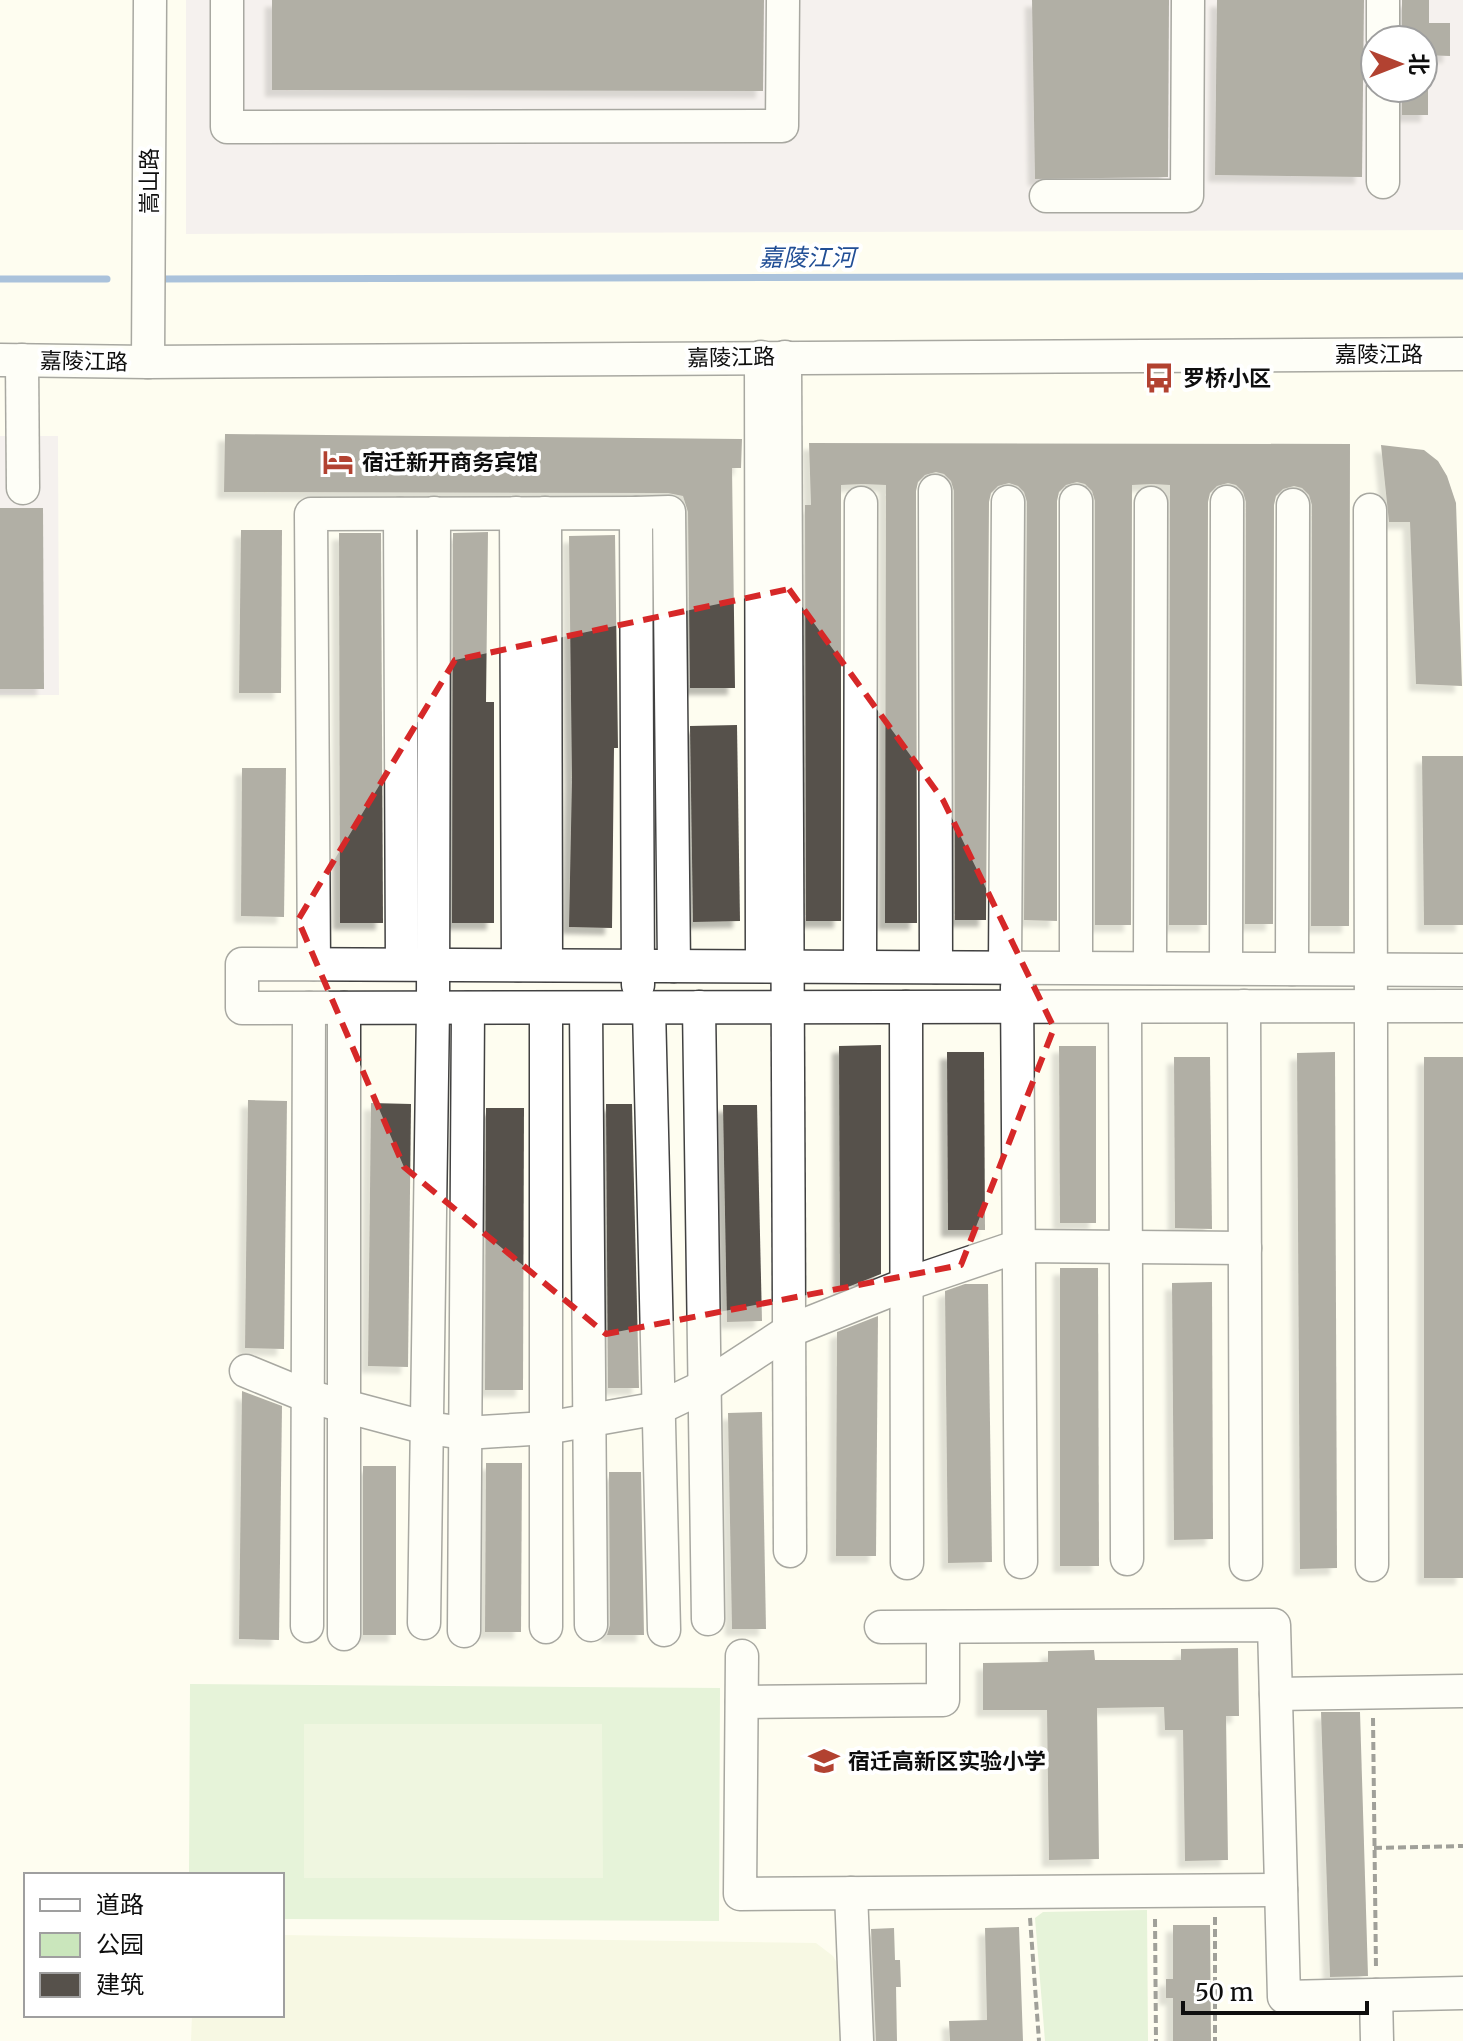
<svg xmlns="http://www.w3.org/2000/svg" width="1463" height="2041" font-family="Merriweather,'Noto Sans SC',serif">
	<defs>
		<filter id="shadow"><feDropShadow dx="-7" dy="7" stdDeviation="2" flood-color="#0004"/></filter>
	</defs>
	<rect width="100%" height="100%" fill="#fefdf0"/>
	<!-- industrial -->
	<g fill="#ece3eb" fill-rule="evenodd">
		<path d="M186,0H1463V230L186,234ZM1375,40H1423V88H1375Z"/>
		<path d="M0,436H58L59,695H0Z"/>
	</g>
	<!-- farmland -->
	<path fill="#eff2d2" d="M282,1935L816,1943L833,1956L840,1969L843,2041H191L192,2015H282Z"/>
	<!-- green -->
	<g fill="#cae6bc">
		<path d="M190,1684L720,1688L719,1921L282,1919V1875H189Z"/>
		<path d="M1147,1910L1148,2041H1045L1035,1918L1043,1912Z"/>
	</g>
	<!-- pitch -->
	<path fill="#ddeecd" d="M304,1724H602L603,1878H304Z"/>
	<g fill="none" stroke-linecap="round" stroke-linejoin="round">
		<!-- stream -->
		<g stroke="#467ac2" stroke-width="7">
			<path d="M0,279H107"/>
			<path d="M157,279L1463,276"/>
		</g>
	</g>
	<!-- building -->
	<g fill="#56514b" filter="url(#shadow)">
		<path d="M272,0H764L763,91L272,90Z"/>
		<path d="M1032,0H1169L1168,177L1035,179Z"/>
		<path d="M1217,0H1364L1362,177L1215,175Z"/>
		<path d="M1402,0H1429V23H1450V56L1423,55V40H1402Z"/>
		<rect x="1402" y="88" width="26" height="27"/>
		<path d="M225,434L742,439L741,468H732L735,688H690L688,512L683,496L668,493L224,492Z"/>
		<path d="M809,443L1350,444L1349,926H1311L1312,505L1309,495L1302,488L1294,486L1283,489L1276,496L1274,505L1273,924H1245L1246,502L1243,492L1236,485L1228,483L1217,486L1210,493L1208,502L1207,925H1169L1170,485L1152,484L1132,485L1131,925H1095V501L1092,491L1085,484L1077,482L1066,485L1059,492L1057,501V921L1024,920L1027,502L1024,492L1018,486L1009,483L998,486L991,493L989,502L986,920H955L954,491L951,481L944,474L936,472L925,475L918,482L916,491L917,923H885L886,485L862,484L841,485V921H806L805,505H811Z"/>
		<path d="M1381,445L1424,450L1438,461L1447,476L1456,503L1462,686L1416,684L1410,522H1389Z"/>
		<path d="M0,508H43L44,689H0Z"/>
		<path d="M241,530H282L281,693H239Z"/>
		<path d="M488,532L486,702H494V923H452L453,533Z"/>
		<path d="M339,533H381L383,923H340Z"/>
		<path d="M615,535L618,748H614L612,928L569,927L572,779L569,536Z"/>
		<path d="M737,725L740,921L693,922L690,726Z"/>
		<path d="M1422,756H1463V925H1424Z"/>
		<path d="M242,768H286L284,917L241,916Z"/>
		<path d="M881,1045V1274L840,1290L839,1046Z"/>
		<path d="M1059,1046H1096V1223H1060Z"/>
		<path d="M947,1052H984L985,1230H948Z"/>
		<path d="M1335,1052L1337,1568L1300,1569L1297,1053Z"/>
		<path d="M1174,1057H1210L1212,1229L1175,1228Z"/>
		<rect x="1424" y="1057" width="39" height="521"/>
		<path d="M248,1100L287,1101L284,1349L245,1348Z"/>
		<path d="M371,1103L411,1104L408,1367L368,1366Z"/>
		<path d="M606,1104H632L639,1388H608Z"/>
		<path d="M723,1105H757L762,1321L727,1322Z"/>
		<path d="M486,1108H524L523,1390H485Z"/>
		<path d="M1060,1268H1098L1099,1566H1060Z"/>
		<path d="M1212,1282L1213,1539L1174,1540L1172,1283Z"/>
		<path d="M965,1284H988L992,1562L948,1563L945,1291Z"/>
		<path d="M878,1316L876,1556H836L837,1332Z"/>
		<path d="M242,1391L282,1406L279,1640L239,1639Z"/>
		<path d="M762,1412L766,1629H732L728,1413Z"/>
		<path d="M486,1463H522L521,1632H485Z"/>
		<rect x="363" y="1466" width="33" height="169"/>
		<path d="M609,1472H641L644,1635H607L610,1625Z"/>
		<path d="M1238,1648L1239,1716H1226L1228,1860L1185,1861L1183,1730H1165L1164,1707L1097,1708L1099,1859L1049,1860L1047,1710H983V1663L1048,1662V1651L1094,1650L1095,1660H1181V1649Z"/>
		<path d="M1321,1712H1360L1368,1976L1330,1977Z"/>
		<path d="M1173,1925H1210L1211,2041H1173V1998H1166V1979H1173Z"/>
		<path d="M1019,1927L1023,2041H950L949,2021L987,2020L985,1928Z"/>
		<path d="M894,1928L895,1960H900L901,1987H896L897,2041H876L871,1929Z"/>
	</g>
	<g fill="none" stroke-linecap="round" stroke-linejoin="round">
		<!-- minor casing -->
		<g stroke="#414141" stroke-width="35">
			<g id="minor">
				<path d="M227,0V127L782,126L783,0"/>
				<path d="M1383,40V0"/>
				<path d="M1383,182V88"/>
				<path d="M1046,196H1187L1188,0"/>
				<path d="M761,357L762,966"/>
				<path d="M785,357L790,1551"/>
				<path d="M0,360L148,362L1463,354"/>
				<path d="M22,360L23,488"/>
				<path d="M148,362L150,0"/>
				<path d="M935,491L936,967"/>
				<path d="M1076,501V967"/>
				<path d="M1370,510L1372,1565"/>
				<path d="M516,513L518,965"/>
				<path d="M545,513L546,965"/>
				<path d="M636,513L669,512L674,966"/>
				<path d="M400,514L402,964"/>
				<path d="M314,964L311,514L636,513L638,985"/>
				<path d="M860,966L861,503"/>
				<path d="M1005,967L1008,502"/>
				<path d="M1150,968L1151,503"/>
				<path d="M1226,968L1227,502"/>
				<path d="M1292,969L1293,505"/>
				<path d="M1463,970L242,964V1008L1463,1006"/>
				<path d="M1017,987L1021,1562"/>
				<path d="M1244,1006L1246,1564"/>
				<path d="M699,1007L708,1619"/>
				<path d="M906,1007L907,1563"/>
				<path d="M1125,1007L1127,1559"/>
				<path d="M344,1008V1634"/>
				<path d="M546,1008V1627"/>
				<path d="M586,1008L591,1625"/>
				<path d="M649,1008L664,1630"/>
				<path d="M246,1371L307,1396L427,1428L465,1433L546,1428L659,1408L705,1386L789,1331L907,1284L1019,1246L1245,1248"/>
				<path d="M424,1623L433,1008L434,513"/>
				<path d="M307,1626L309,1008"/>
				<path d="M881,1627L1274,1625L1284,1997L1463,1993"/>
				<path d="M464,1631L468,1008"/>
				<path d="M742,1656L740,1894L1281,1890"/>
				<path d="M1276,1694L1463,1691"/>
				<path d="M742,1702L943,1700V1627"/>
				<path d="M851,1893L857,2041"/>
				<path d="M1376,1995L1377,2041"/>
			</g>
		</g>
		<!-- path -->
		<g stroke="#303030" stroke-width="4" stroke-dasharray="8 4" stroke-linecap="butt">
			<path d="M1373,1718L1376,1969"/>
			<path d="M1374,1848L1463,1846"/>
			<path d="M1215,1917V2041"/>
			<path d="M1030,1918L1039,2041"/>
			<path d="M1155,1919L1156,2041"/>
		</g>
		<!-- minor -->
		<use href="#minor" stroke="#fff" stroke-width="32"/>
	</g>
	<!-- marked area -->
	<path d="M0 0H1463V2041H0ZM789,589L943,800L1054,1028L961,1265L606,1334L404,1167L298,920L455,660Z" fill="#fefdf0" fill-opacity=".55" fill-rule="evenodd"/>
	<path fill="none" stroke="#d62828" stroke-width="6" stroke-dasharray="16 10" stroke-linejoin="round" d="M789,589L943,800L1054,1028L961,1265L606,1334L404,1167L298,920L455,660Z"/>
	<!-- icons -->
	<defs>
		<g id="bus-bare" transform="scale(2.4)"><path d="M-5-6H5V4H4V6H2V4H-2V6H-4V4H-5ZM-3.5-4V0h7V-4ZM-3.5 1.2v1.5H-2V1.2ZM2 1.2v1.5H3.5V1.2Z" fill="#b24231" stroke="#fff" stroke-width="2.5" paint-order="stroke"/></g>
		<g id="hotel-bare" transform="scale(2.4)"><path d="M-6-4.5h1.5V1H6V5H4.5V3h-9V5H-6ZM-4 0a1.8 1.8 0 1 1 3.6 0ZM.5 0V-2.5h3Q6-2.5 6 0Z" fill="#b24231" stroke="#fff" stroke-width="2.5" paint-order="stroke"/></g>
		<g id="school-bare" transform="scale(2.4)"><path d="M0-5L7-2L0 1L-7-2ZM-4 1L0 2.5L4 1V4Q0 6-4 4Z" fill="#b24231" stroke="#fff" stroke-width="2.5" paint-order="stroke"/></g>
	</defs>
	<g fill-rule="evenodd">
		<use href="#bus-bare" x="1159" y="378"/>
		<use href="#hotel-bare" x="338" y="462"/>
		<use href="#school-bare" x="824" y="1761"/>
	</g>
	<g text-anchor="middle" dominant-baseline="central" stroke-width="8" stroke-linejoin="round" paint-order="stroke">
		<!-- street labels -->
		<g font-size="22" fill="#0e0e0e" stroke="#fff">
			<text transform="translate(149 181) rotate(-90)">嵩山路</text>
			<text x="1379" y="354">嘉陵江路</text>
			<text transform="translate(731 357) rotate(-1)">嘉陵江路</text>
			<text transform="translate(84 361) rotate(1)">嘉陵江路</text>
		</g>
		<!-- poi labels -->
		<g font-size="22" font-weight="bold" fill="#0e0e0e" stroke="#fff" text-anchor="start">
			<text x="1183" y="378">罗桥小区</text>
			<text x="362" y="462">宿迁新开商务宾馆</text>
			<text x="848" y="1761">宿迁高新区实验小学</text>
		</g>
		<!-- water labels -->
		<g font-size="24" font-style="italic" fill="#214e95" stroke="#fff">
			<text x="807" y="257">嘉陵江河</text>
		</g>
	</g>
	<!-- legend -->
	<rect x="24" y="1873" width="260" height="144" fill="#ffffff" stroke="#9f9f9f" stroke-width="2"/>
	<rect x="40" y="1899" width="40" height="12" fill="#ffffff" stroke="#9f9f9f" stroke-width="2"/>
	<text x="96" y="1913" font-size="24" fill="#0e0e0e">道路</text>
	<rect x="40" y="1933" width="40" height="24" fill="#cae6bc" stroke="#9f9f9f" stroke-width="2"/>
	<text x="96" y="1953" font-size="24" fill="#0e0e0e">公园</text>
	<rect x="40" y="1973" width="40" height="24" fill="#56514b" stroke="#9f9f9f" stroke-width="2"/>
	<text x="96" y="1993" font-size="24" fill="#0e0e0e">建筑</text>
	<!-- north arrow -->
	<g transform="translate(1399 64) rotate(90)"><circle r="38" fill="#ffffff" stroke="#9f9f9f" stroke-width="2"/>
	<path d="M0-6L14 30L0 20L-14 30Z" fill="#b24231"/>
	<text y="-12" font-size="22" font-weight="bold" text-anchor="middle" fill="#0e0e0e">北</text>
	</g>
	<!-- scale -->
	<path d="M1183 2001v12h184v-12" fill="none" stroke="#0e0e0e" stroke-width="4"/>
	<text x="1195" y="2001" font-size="24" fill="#0e0e0e" stroke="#ffffff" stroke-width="6" paint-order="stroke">50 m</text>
</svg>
